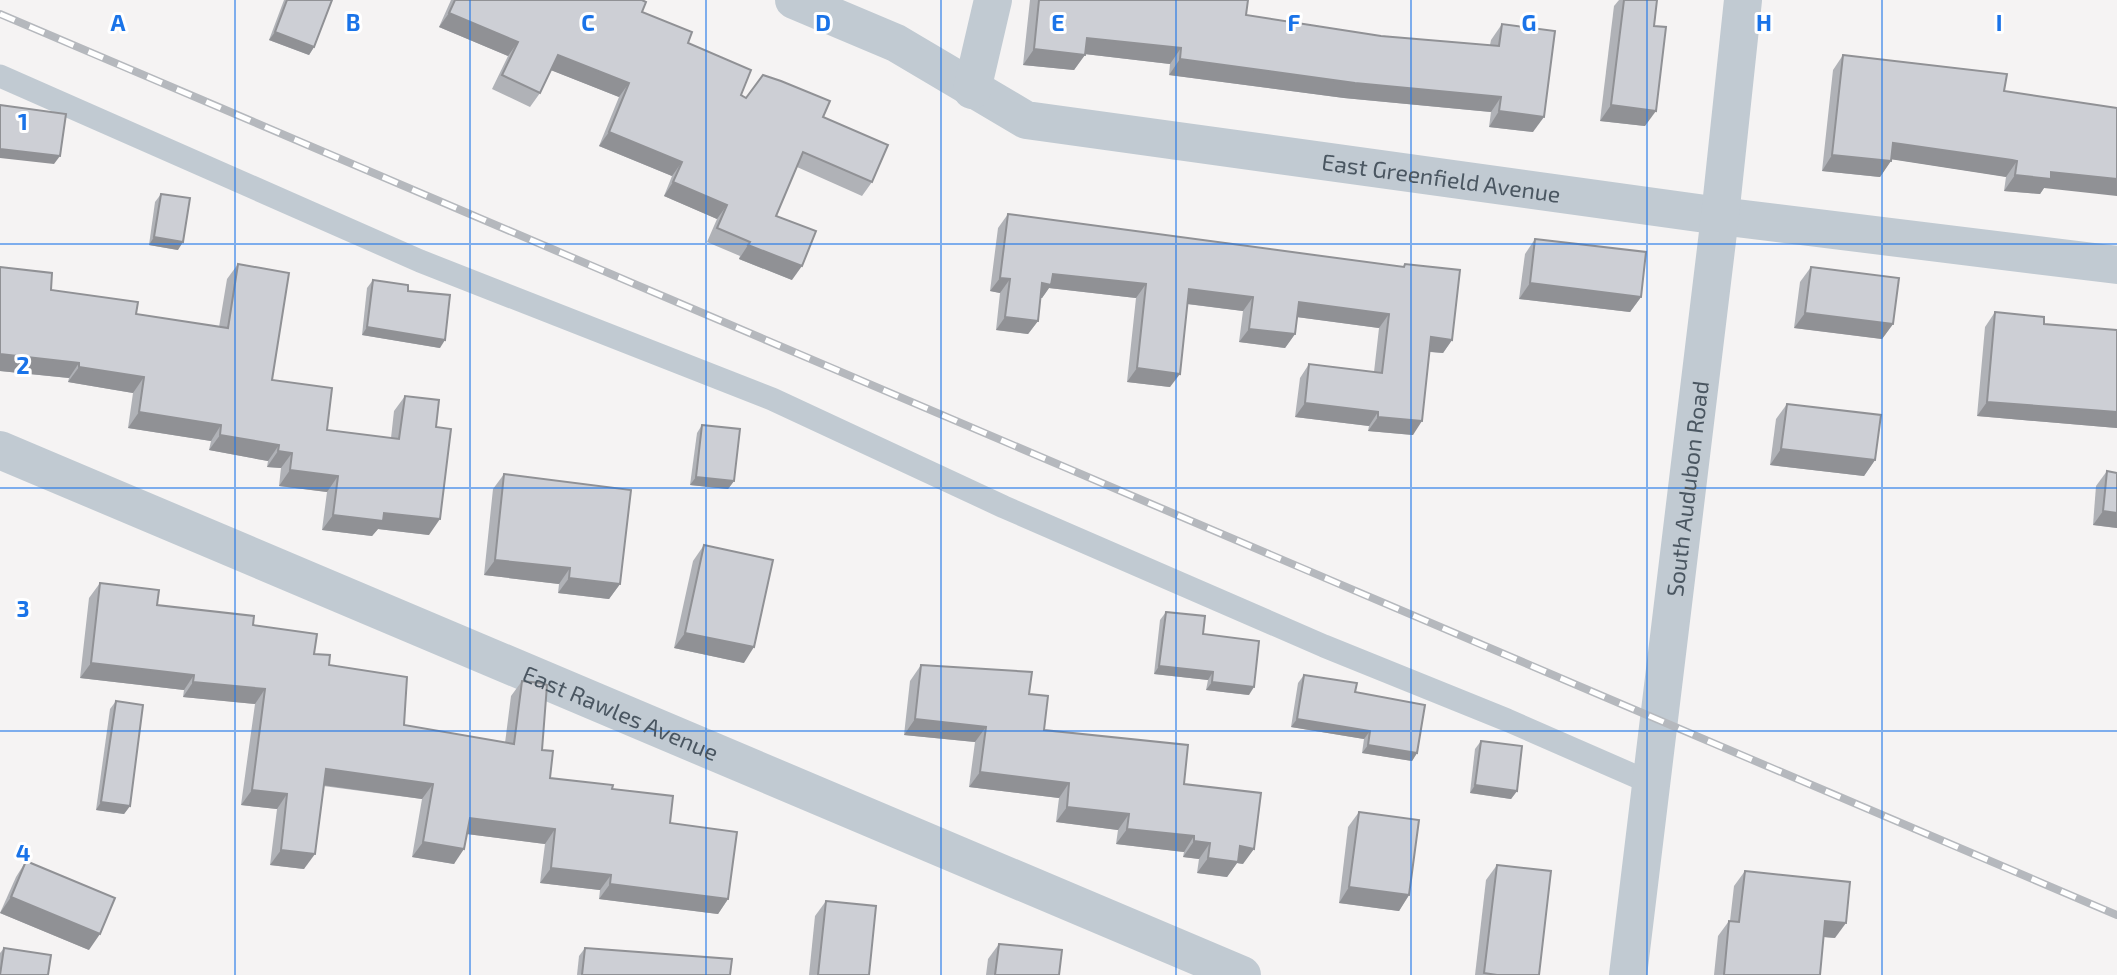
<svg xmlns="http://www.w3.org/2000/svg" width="2117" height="975" font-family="'Exo 2',sans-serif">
	<rect width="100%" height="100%" fill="#f5f3f3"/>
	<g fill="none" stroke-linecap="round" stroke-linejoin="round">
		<!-- lane -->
		<path stroke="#c1cad2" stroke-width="23" d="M0,76L420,261L772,399L1004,507L1324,646L1507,720L1651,783"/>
		<!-- street -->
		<g stroke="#c1cad2" stroke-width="38">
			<path id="s1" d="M794,0L896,43L1026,120L1720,216L2117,265"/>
			<path d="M972,90L993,0"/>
			<path id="s2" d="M0,450L1242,975"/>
			<path id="s3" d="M1628,975L1720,216L1743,0"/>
		</g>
		<!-- rail casing -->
		<g stroke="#b5b8bd" stroke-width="8">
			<path id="rail" d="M0,14L2117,915"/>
		</g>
		<!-- rail -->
		<use href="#rail" stroke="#fff" stroke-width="5" stroke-dasharray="16" stroke-linecap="butt"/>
	</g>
	<!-- wall -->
	<g fill="#b0b2b7">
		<path d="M284,0H332L314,47L309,55L269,40Z"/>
		<path d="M451,0H642V12L688,43L741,95L746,98L823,117L872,182L862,196L797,167L776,216L792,280L739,259L740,256L707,242L717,219L664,196L672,176L599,146L619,97L551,70L540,93L530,107L492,89L508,56L439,27Z"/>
		<path d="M1030,0H1248L1246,15L1381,36L1490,45L1491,40L1502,24L1533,132L1489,127L1491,112L1344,98L1169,75L1170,64L1085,54L1074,70L1023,65Z"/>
		<path d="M1619,0H1657L1645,126L1600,121L1614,6Z"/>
		<path d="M1843,55L2004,91L2044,188L2040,194L2004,191L2006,177L2002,176L1892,159L1880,177L1822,171L1833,70Z"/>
		<path d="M161,194L178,250L149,245L155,202Z"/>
		<path d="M1008,214L1403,267L1405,264L1452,340L1443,353L1430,352L1413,435L1368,431L1369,426L1295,417L1300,378L1309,364L1374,372L1379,328L1297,317L1295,334L1285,348L1239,342L1243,311L1187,304L1170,387L1127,382L1136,298L1049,288L1042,298H1040L1038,321L1028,334L996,330L1000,293L990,291L998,228Z"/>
		<path d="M1535,239L1641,297L1630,312L1519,299L1525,254Z"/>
		<path d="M238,264L272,380L327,430L391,438L394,411L405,396L436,427L429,535L378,529L372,536L322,530L327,492L279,486L281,468L267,467L268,461L209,450L211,441L128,428L133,393L68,382L69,378L0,371V267L51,290L136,314L219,327L227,279Z"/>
		<path d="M1811,267L1893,324L1882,339L1794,328L1800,282Z"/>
		<path d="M373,280L408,291L440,348L362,335L367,288Z"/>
		<path d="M1995,312L2044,324L2117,330V428L1977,416L1985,327Z"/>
		<path d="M1787,404L1875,460L1864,476L1770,465L1776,419Z"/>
		<path d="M702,425L734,481L728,489L690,485L697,433Z"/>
		<path d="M2107,471L2117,473V528L2093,525L2096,486Z"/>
		<path d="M504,474L620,584L609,599L558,593L559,584L484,575L493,489Z"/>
		<path d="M704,545L744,663L674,648L693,561Z"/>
		<path d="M100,583L157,605L253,625L314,654L404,725L505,743L511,696L522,681L550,778L612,789L670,823L728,899L718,914L599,899L600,890L540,883L545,844L467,834L454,864L412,857L422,799L323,786L304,869L270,865L277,809L241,805L255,704L183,697L184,690L80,678L89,598Z"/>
		<path d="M1166,612L1203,634L1249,695L1206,690L1208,680L1154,674L1160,620Z"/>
		<path d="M921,665L1029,694L1044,730L1243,864L1237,863L1227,877L1197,873L1199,859L1183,857L1184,852L1116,844L1118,830L1056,822L1059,798L969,787L975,742L904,735L910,681Z"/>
		<path d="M1304,675L1355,692L1417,753L1412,761L1362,753L1364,739L1291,727L1298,683Z"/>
		<path d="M116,701L130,806L124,814L96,810L110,709Z"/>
		<path d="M1481,741L1517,791L1511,799L1470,793L1475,749Z"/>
		<path d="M1359,812L1409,895L1399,911L1339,903L1348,827Z"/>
		<path d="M26,861L89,950L0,913L16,877Z"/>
		<path d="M1497,865L1539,975H1475L1486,880Z"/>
		<path d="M1745,871L1835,938L1823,937L1820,975H1714L1718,936L1729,921H1730L1734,886Z"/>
		<path d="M826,901L869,975H809L815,916Z"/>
		<path d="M999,944L1059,975H986L988,959Z"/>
		<path d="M4,948L0,975V953Z"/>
		<path d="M585,948L730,975H577L579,956Z"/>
	</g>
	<!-- shaded-wall -->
	<g fill="#909195">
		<path d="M449,13L518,42L508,56L439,27Z"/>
		<path d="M275,32L314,47L309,55L269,40Z"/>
		<path d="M1087,38L1181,48L1170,64L1076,53Z"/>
		<path d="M1034,49L1085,55L1074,70L1023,65Z"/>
		<path d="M558,55L629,83L619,97L548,69Z"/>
		<path d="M1180,59L1501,97L1491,112L1344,98L1169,75Z"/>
		<path d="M1611,105L1656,111L1645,126L1600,121Z"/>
		<path d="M1499,111L1544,117L1533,132L1489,127Z"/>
		<path d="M609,132L682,162L672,176L599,146Z"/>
		<path d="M1893,143L2012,160L2017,161L2006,177L1883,158Z"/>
		<path d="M0,149L60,156L54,164L0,158Z"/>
		<path d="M1832,155L1891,161L1880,177L1822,171Z"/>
		<path d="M2051,172L2117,179V196L2044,188L2040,194L2004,191L2015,175Z"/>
		<path d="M673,182L727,205L717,219L664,196Z"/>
		<path d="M154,237L183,242L178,250L149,245Z"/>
		<path d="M748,245L802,266L792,280L739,259Z"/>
		<path d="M1053,274L1146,284L1136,298L1049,288L1042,298L1033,297L1042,283Z"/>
		<path d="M1000,278L1010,279L1000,293L990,291Z"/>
		<path d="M1530,283L1641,297L1630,312L1519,299Z"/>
		<path d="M1189,289L1253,297L1243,311L1180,303Z"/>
		<path d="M1299,302L1389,314L1379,328L1289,316Z"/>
		<path d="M1805,313L1893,324L1882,339L1794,328Z"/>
		<path d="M1005,317L1038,321L1028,334L996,330Z"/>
		<path d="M367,327L445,340L440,348L362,335Z"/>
		<path d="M1249,329L1295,334L1285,348L1239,342Z"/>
		<path d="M1431,337L1452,340L1443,353L1422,351Z"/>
		<path d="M0,354L79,363L69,378L0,371Z"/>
		<path d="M79,367L144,377L133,393L68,382Z"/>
		<path d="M1137,368L1180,374L1170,387L1127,382Z"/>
		<path d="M1987,402L2117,412V428L1977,416Z"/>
		<path d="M1305,403L1378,412L1369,426L1295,417Z"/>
		<path d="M139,412L221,425L211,441L128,428Z"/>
		<path d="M1378,417L1422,421L1413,435L1368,431Z"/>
		<path d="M220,435L279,445L268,461L209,450Z"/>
		<path d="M1781,449L1875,460L1864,476L1770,465Z"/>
		<path d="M278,451L292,453L281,468L267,467Z"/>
		<path d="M290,470L338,476L327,492L279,486Z"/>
		<path d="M696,477L734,481L728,489L690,485Z"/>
		<path d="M2103,511L2117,513V528L2093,525Z"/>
		<path d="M384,513L440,519L429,535L378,529L372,536L322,530L333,515Z"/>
		<path d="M495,560L570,568L559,584L484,575Z"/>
		<path d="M569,578L620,584L609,599L558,593Z"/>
		<path d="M685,633L754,647L744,663L674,648Z"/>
		<path d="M91,663L194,675L184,690L80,678Z"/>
		<path d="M1159,666L1213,672L1208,680L1154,674Z"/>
		<path d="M193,682L265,689L255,704L183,697Z"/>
		<path d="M1212,682L1254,687L1249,695L1206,690Z"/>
		<path d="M915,719L986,727L975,742L904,735Z"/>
		<path d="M1297,719L1370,731L1364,739L1291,727Z"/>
		<path d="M1368,745L1417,753L1412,761L1362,753Z"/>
		<path d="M326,769L433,784L422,799L315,784Z"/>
		<path d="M980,772L1069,783L1059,798L969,787Z"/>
		<path d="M1475,785L1517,791L1511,799L1470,793Z"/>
		<path d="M252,790L287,794L277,809L241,805Z"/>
		<path d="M101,802L130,806L124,814L96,810Z"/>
		<path d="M1067,807L1129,814L1118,830L1056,822Z"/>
		<path d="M470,818L555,829L545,844L459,833Z"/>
		<path d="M1127,829L1194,836L1184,852L1116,844Z"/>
		<path d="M1194,841L1210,843L1199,859L1183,857Z"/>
		<path d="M423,842L464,849L454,864L412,857Z"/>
		<path d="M1240,846L1254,849L1243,864L1237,863L1227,877L1197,873L1208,858Z"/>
		<path d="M281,850L315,854L304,869L270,865Z"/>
		<path d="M551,868L611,875L600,890L540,883Z"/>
		<path d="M610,884L728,899L718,914L599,899Z"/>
		<path d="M1349,887L1409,895L1399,911L1339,903Z"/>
		<path d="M11,897L100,934L89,950L0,913Z"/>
		<path d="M1825,921L1846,923L1835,938L1814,936Z"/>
	</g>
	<!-- building -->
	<g fill="#cdcfd5" stroke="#909195" stroke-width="2">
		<path d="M287,0H332L314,47L275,32Z"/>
		<path d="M455,0H642L646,2L642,12L692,32L688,43L751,70L741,95L746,98L763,75L781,81L830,101L823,117L888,145L872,182L803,152L776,216L816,231L802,266L748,245L750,242L717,228L727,205L673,182L682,162L609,132L629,83L558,55L540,93L502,75L518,42L449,13Z"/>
		<path d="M1039,0H1248L1246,15L1381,36L1499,46L1502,24L1555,31L1544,117L1499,111L1501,97L1355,83L1180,59L1181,48L1087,38L1085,55L1034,49Z"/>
		<path d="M1624,0H1657L1654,26L1666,27L1656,111L1611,105Z"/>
		<path d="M1843,55L2007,74L2004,91L2117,108V179L2051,172V179L2015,175L2017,161L2012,160L1893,143L1891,161L1832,155Z"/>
		<path d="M0,105L66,114L60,156L0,149Z"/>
		<path d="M161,194L190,198L183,242L154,237Z"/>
		<path d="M1008,214L1404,267L1405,264L1460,270L1452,340L1431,337L1422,421L1378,417V412L1305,403L1309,364L1382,373L1389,314L1299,302L1295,334L1249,329L1253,297L1189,289L1180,374L1137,368L1146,284L1053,274L1051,285L1042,283L1038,321L1005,317L1010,279L1000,278Z"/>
		<path d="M1535,239L1646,252L1641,297L1530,283Z"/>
		<path d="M238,264L289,273L272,380L332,388L327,430L399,439L405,396L439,400L436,427L451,429L440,519L384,513L383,521L333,515L338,476L290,470L292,453L278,451L279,445L220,435L221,425L139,412L144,377L79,367V363L0,354V267L52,273L51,290L138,302L136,314L228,328Z"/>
		<path d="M1811,267L1899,278L1893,324L1805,313Z"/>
		<path d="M373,280L408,285V291L450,295L445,340L367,327Z"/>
		<path d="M1995,312L2044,317V324L2117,330V412L1987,402Z"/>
		<path d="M1787,404L1881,415L1875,460L1781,449Z"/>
		<path d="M702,425L740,429L734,481L696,477Z"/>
		<path d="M2107,471L2117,473V513L2103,511Z"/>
		<path d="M504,474L631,490L620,584L569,578L570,568L495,560Z"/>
		<path d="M704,545L773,560L754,647L685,633Z"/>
		<path d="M100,583L159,590L157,605L254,616L253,625L317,634L314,654L330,655L329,665L407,677L404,725L514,744L522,681L541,683L547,685L542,750L553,751L550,778L613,785L612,789L673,796L670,823L737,832L728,899L610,884L611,875L551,868L555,829L470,818L464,849L423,842L433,784L326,769L315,854L281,850L287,794L252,790L265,689L193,682L194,675L91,663Z"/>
		<path d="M1166,612L1205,616L1203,634L1259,641L1254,687L1212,682L1213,672L1159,666Z"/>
		<path d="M921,665L1032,672L1029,694L1048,696L1044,730L1188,745L1184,784L1261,793L1254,849L1240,846L1238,862L1208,858L1210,843L1194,841V836L1127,829L1129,814L1067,807L1069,783L980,772L986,727L915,719Z"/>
		<path d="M1304,675L1357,683L1355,692L1425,705L1417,753L1368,745L1370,731L1297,719Z"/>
		<path d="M116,701L143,705L130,806L101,802Z"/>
		<path d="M1481,741L1522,746L1517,791L1475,785Z"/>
		<path d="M1359,812L1419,820L1409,895L1349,887Z"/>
		<path d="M26,861L115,898L100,934L11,897Z"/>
		<path d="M1497,865L1551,871L1539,975H1497L1484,973Z"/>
		<path d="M1745,871L1850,882L1846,923L1825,921L1820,975H1724L1729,921L1739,922Z"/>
		<path d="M826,901L876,906L869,975H818Z"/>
		<path d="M999,944L1062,950L1059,975H995Z"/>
		<path d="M4,948L51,955L48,975H0Z"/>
		<path d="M585,948L732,959L730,975H582Z"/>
	</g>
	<!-- grid -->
	<path fill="none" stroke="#1a73e8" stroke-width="2" stroke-opacity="0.55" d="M235,0V975M470,0V975M706,0V975M941,0V975M1176,0V975M1411,0V975M1647,0V975M1882,0V975M0,244H2117M0,488H2117M0,731H2117"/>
	<g text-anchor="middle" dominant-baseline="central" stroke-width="6" stroke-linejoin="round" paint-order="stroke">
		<!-- street labels -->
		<g font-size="23" fill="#4a5661" stroke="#fff">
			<text stroke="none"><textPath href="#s1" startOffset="681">East Greenfield Avenue</textPath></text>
			<text stroke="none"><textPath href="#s3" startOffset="490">South Audubon Road</textPath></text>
			<text stroke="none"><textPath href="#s2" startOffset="674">East Rawles Avenue</textPath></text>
		</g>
	</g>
	<g font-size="23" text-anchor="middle" font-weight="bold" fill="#1a73e8" stroke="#fff" stroke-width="6" stroke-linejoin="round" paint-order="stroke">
		<text x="118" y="31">A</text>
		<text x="353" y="31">B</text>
		<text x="588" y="31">C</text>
		<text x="823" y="31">D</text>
		<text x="1058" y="31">E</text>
		<text x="1294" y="31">F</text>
		<text x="1529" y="31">G</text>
		<text x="1764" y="31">H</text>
		<text x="1999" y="31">I</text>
		<text x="23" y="130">1</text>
		<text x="23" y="374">2</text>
		<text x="23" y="617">3</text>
		<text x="23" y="861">4</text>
	</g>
</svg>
